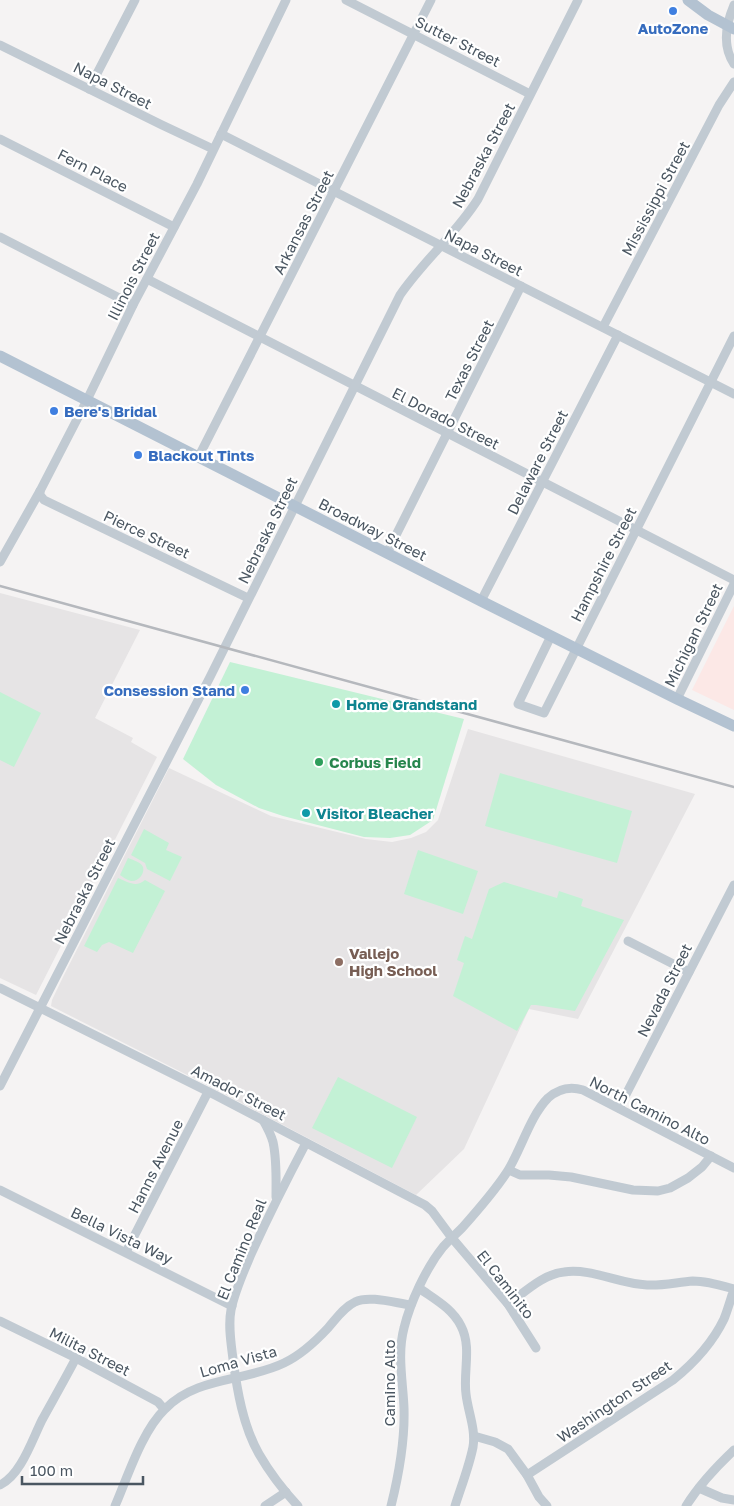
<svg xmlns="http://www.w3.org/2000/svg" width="734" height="1506" font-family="'Golos Text',sans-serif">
	<rect width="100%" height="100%" fill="#f5f3f3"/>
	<!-- education -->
	<g fill="#e6e4e5">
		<path d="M0,593L140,630L95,718L133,738L131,742L157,757L36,995L0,978Z"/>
		<path d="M468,729L695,794L578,1019L529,1009L464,1149L416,1195L203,1083L51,1006L52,1000L63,977L169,768L271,816L366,839L392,842L411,838L426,832L438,820Z"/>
	</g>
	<!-- medical -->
	<path fill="#fce8e6" d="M734,606V710L692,690Z"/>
	<!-- green -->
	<g fill="#c3f1d5">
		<path d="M230,662L464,719L433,820L410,835L390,838L364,837L283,816L259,808L216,785L183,759Z"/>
		<path d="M0,692L41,713L14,767L0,760Z"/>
		<path d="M500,773L632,811L617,863L485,826Z"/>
		<path d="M144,829L169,843L166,850L182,857L170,881L147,869L145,863L131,855Z"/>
		<path d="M418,850L478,871L463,914L404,894Z"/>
		<path d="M128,858C133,860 141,862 143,867C145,874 138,882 131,881C127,880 123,877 120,875Z"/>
		<path d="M118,878C128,882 136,888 145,880L165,891L133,953L109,942L102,945L97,952L84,946Z"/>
		<path d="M504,882L557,898L559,891L583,899L581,906L624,920L575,1011L536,1005H531L517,1031L453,996L464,963L457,960L465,936L472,939L489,889Z"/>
		<path d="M338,1077L417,1117L392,1168L312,1128Z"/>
	</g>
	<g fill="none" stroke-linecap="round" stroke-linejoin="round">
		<!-- minor -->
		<g stroke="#c1cad2" stroke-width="9">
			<path d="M346,0L530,94"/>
			<path d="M734,5C726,24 722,46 734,64"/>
			<path d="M0,45L162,125L213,149"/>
			<path d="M89,89L135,0"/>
			<path d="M221,134L734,394"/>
			<path d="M0,139L174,227"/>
			<path d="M0,237L133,305"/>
			<path d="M147,279L734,580"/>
			<path d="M603,327L719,105L734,82"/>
			<path d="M199,456L431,0"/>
			<path d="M40,491V495L44,500L248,598"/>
			<path d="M387,553L521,286"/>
			<path d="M0,562L40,491L87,400L133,305L197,184L286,0"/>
			<path d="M481,601L618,335"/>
			<path d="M551,636L518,704L544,713L734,336"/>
			<path d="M677,699L734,584"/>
			<path d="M628,941L689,972"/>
			<path d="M0,988L215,1095L425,1205L432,1211L452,1238L508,1304L536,1348"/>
			<path d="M0,1086L210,677L400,295C424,260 456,234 478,199L578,0"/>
			<path d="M619,1108L734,885"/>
			<path d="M263,1120C267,1127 271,1135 273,1142C277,1160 276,1179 276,1197"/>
			<path d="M509,1170L520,1175H549L571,1177L633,1190L658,1191L670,1188L688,1178L702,1167L711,1156"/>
			<path d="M0,1190L232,1306"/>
			<path d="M126,1252L208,1092"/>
			<path d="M419,1288C434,1299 452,1308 461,1326C472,1347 463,1372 466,1394C468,1412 476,1429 473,1447C469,1467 461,1487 455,1506"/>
			<path d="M508,1304C525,1292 543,1274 564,1272C592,1268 619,1284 647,1285C662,1286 678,1282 693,1281C707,1281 720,1285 734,1289C731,1298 728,1309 724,1319C712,1344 694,1363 673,1380L527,1475"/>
			<path d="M0,1321L76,1358L158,1402L164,1409"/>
			<path d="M474,1436L495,1442L508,1449L527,1475L539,1497L547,1506"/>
			<path d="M0,1485C21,1475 32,1440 42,1420C53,1400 65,1379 76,1358"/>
			<path d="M699,1488L722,1498L734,1500"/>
			<path d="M115,1506C128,1476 142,1431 165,1409C197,1376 245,1382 284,1363C301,1355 315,1342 328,1328C336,1319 344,1307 355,1302C369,1295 395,1303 411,1305"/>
			<path d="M265,1506L286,1492"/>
			<path d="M298,1506C283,1490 270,1473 259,1454C243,1426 237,1390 233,1359C231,1343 228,1325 231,1310C235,1290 244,1271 252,1252C269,1215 287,1179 306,1143"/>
			<path d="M391,1506C399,1474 405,1441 404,1408C403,1382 397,1354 404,1328C410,1303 426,1268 443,1247C449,1240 456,1234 462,1228C478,1210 494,1192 507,1172C521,1150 530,1116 548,1098C558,1089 570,1086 583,1090L734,1168"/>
			<path d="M686,1506C699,1485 716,1467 734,1450"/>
		</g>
		<!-- major -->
		<g stroke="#b3c2d1" stroke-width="11">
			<path d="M688,0L708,15L734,29"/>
			<path d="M0,356L481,601L677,699L734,726"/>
		</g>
		<!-- rail -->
		<path stroke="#b5b8bd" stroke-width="2.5" d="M0,586L734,787"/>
	</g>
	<!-- markers -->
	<g fill="#3f7fe0" stroke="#fff" stroke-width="2">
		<circle cx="673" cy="11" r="5"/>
		<circle cx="54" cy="411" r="5"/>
		<circle cx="138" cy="455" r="5"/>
		<circle cx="245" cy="690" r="5"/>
	</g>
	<g fill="#0f9aa8" stroke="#fff" stroke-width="2">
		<circle cx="336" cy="704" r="5"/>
		<circle cx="306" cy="813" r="5"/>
	</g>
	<circle fill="#2e9e5b" stroke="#fff" stroke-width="2" cx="319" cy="762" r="5"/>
	<circle fill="#8d6e63" stroke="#fff" stroke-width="2" cx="339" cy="962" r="5"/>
	<g text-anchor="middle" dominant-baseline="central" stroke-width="4.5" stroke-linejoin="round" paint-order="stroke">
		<!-- shop labels -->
		<g font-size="15" font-weight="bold" fill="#366cbe" stroke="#fff" text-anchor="start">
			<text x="673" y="28" text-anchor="middle">AutoZone</text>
			<text x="64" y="411">Bere's Bridal</text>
			<text x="148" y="455">Blackout Tints</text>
			<text x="235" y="690" text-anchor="end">Consession Stand</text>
		</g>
		<!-- street labels -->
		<g font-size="15" fill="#4a5661" stroke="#fff">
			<text transform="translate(458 41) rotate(27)">Sutter Street</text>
			<text transform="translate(113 85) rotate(27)">Napa Street</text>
			<text transform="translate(483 155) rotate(-62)">Nebraska Street</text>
			<text transform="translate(93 170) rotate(27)">Fern Place</text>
			<text transform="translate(655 198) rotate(-62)">Mississippi Street</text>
			<text transform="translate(303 222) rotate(-63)">Arkansas Street</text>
			<text transform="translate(484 252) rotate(27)">Napa Street</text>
			<text transform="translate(133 276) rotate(-63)">Illinois Street</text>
			<text transform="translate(469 360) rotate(-63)">Texas Street</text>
			<text transform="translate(446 418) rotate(27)">El Dorado Street</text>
			<text transform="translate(537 462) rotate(-63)">Delaware Street</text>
			<text transform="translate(373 529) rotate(27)">Broadway Street</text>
			<text transform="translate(267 530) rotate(-64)">Nebraska Street</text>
			<text transform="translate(147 534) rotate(25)">Pierce Street</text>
			<text transform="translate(603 564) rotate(-63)">Hampshire Street</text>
			<text transform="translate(693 635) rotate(-64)">Michigan Street</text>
			<text transform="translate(84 891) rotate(-63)">Nebraska Street</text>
			<text transform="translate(664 990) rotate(-63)">Nevada Street</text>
			<text transform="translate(239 1092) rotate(27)">Amador Street</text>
			<text transform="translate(650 1110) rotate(27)">North Camino Alto</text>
			<text transform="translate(155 1166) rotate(-63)">Hanns Avenue</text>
			<text transform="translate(122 1235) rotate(26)">Bella Vista Way</text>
			<text transform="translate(241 1249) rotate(-68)">El Camino Real</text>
			<text transform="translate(506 1284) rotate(52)">El Caminito</text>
			<text transform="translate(90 1351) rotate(27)">Milita Street</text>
			<text transform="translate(238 1361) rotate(-16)">Loma Vista</text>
			<text transform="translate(389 1383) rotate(-90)">Camino Alto</text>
			<text transform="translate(614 1401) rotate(-34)">Washington Street</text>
		</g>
		<!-- culture labels -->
		<g font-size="15" font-weight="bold" fill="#0d838f" stroke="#fff" text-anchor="start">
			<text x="346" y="704">Home Grandstand</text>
			<text x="316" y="813">Visitor Bleacher</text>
		</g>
		<!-- leisure labels -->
		<g font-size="15" font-weight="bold" fill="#27864d" stroke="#fff" text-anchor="start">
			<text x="329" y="762">Corbus Field</text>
		</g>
		<!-- education labels -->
		<g font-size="15" font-weight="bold" fill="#785e54" stroke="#fff" text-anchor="start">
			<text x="349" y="953">Vallejo<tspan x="349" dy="17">High School</tspan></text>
		</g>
	</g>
	<!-- scale -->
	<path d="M22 1476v8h121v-8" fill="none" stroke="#4a5661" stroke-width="2.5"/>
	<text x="30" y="1476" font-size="15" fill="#4a5661" stroke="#ffffff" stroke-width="4" paint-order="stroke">100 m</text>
</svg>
